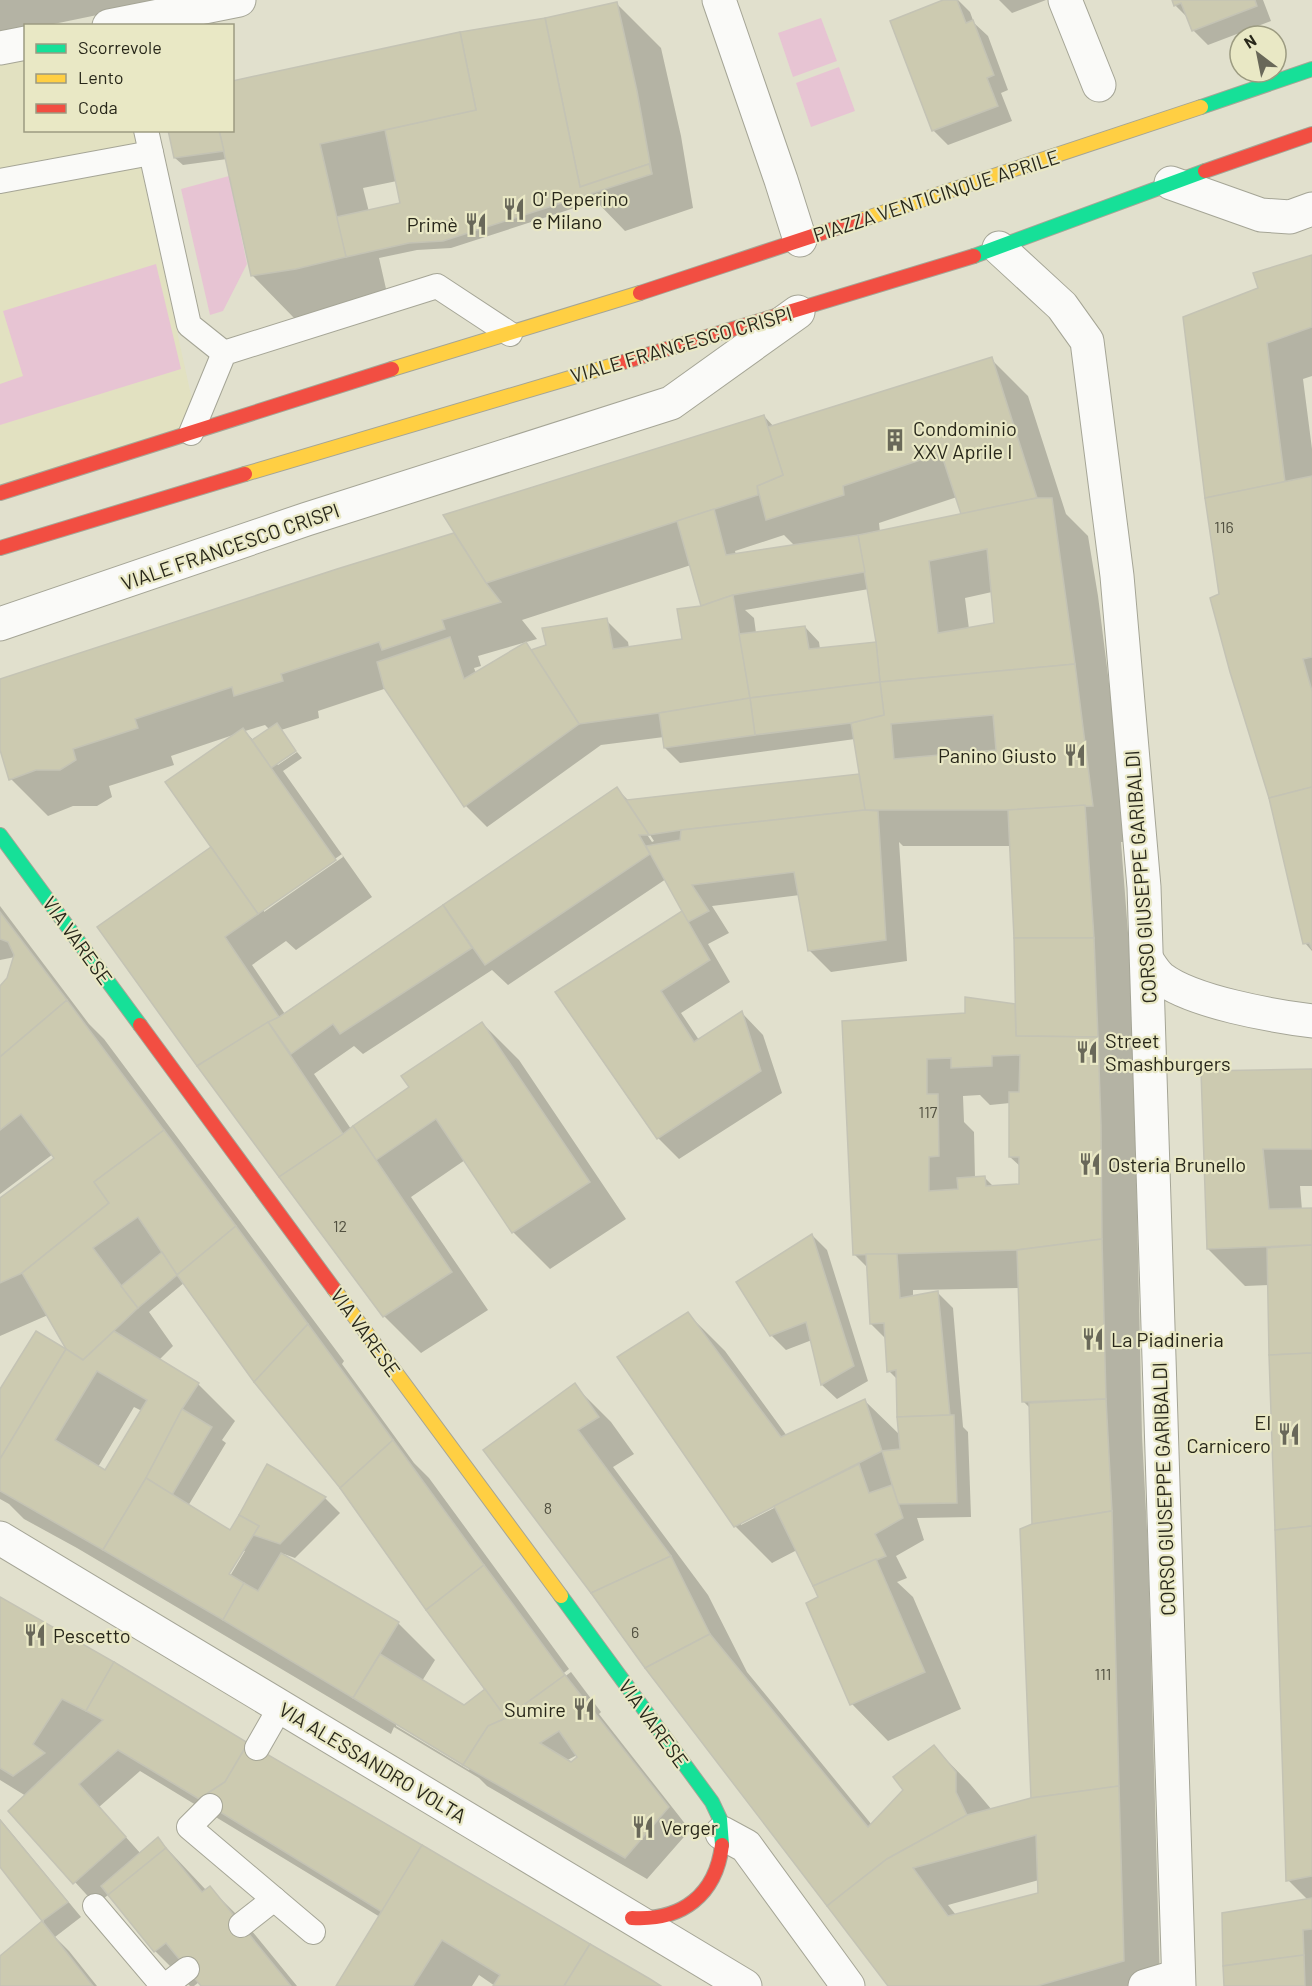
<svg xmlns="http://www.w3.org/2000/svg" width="1312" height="1986" font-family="Barlow,sans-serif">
	<rect width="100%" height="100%" fill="#e1e0cd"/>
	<!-- built -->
	<path fill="#e2e1c1" d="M25,45L26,130L133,131L198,427L0,490V50Z"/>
	<!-- green -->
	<g fill="#e7c4d3">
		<path d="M821,18L837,61L793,77L778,33Z"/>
		<path d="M839,67L855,111L811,127L796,83Z"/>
		<path d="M229,176L247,264L223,311L210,315L181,189Z"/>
		<path d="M156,264L181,369L0,425V384L23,376L3,311Z"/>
	</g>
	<!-- shadow -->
	<g fill="#0003" fill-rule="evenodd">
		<path d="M0,0H165V1L44,26H26V29L0,34Z"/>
		<path d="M947,0H958L970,12L974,23L988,36L1008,90L1001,93L1012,121L948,145L933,130Z"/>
		<path d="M999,0H1046L1012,13Z"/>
		<path d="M1173,0H1263L1271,21L1208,45L1193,30L1189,19L1175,5Z"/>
		<path d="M617,4L661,48L681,136L693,208L625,231L596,201L451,248L417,250L379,258L389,302L296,320L252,275L227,159L183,165L175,158L232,130L546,19ZM397,181L402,205L369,212L363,188Z"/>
		<path d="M1312,256V376L1303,379L1312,449V951L1305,943L1220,595L1260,289Z"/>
		<path d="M991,359L1028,396L1066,514L1088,536L1098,596L1129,842H1121L1132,985L1142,1436L1148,1549L1160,1986H889L485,1451L574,1385L611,1422L634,1454L613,1467L708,1595L747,1672L872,1825L905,1790L934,1747L970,1784L992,1810L1033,1799L1034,1525L1030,1408L1024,1402L1020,1288L913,1290V1297L938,1293L953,1308L963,1427L968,1432L971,1517L917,1518L924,1540L896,1556L907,1578L897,1582L913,1597L961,1709L888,1741L852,1704L820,1598L797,1550L772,1563L735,1526L688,1314L725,1351L787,1436L865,1401L901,1436L898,1380L889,1371L886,1339L871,1324L868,1268L854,1254L843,1023L966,1015L967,998L1017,1006L1011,846H903L899,842L907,961L831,972L809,950L800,895L712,906L729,933L708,944L730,982L681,1013L699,1040L742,1013L763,1035L782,1093L679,1159L658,1138L558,993L684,912L666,879L508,985L492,970L363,1054L354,1046L314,1074L351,1129L411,1088L482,1023L519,1060L626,1219L550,1269L513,1232L465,1160L411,1197L488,1310L421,1353L384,1316L198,1065L215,854L233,735L171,756L174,765L109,786L112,797L97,806H73L48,816L11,779L0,746V680L338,570L456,534L764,416L775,428ZM957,497L963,515L880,532L879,523ZM784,535L795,546L736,555L735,551ZM691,565L703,608L683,640L629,648L628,642L606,620L532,651L526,644L476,673L474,668L481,666L478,656L537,639L522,620ZM869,589L878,643L820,649L819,642L805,627L756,633L754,618L745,610ZM992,592L995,625L969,629L965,598ZM387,688L466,806L487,827L601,745L664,737L665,748L680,763L855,739L862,779L858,776L629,801L617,789L285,1014L252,965L286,941L296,950L372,897L283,771L302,758L297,752L278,765L276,763L295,749L281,730L319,718L318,711ZM265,725L270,730L254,741L245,731ZM632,812H635L654,841L652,842ZM342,854L343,857L264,912V908ZM980,1095L990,1105L1010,1103V1157L1021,1167V1185L994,1187L984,1177L975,1178L974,1132L964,1122L963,1096ZM776,1504V1507L741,1525V1522ZM1039,1880V1894L956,1915L948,1905Z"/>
		<path d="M0,906L89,1024L104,1039L344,1361L342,1364L414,1463L429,1478L569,1669L506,1717L507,1719L571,1672L601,1712L599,1714L690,1830L647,1879L487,1786L479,1778L394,1727L391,1734L77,1548L24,1519L9,1504L0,1499V1391L68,1349L48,1315L0,1336V1200L57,1158L53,1154L0,1194V987L8,979L15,957L0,960ZM185,1282L341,1487L489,1696L464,1707L422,1681L435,1660L398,1623L284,1556V1554L295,1558L340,1513L325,1498L268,1466L231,1532L188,1506L226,1443L222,1440L235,1421L198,1384L159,1360L173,1346L149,1312ZM134,1407L142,1411L106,1472L98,1467ZM242,1551H245L227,1581L224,1579ZM396,1722L471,1767L469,1770L396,1726ZM577,1755L579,1758L571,1764L566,1761Z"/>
		<path d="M1312,1071V1186H1300L1302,1210H1312V1986H1225L1308,1900L1288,1880L1269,1285L1245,1286L1208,1249L1203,1072Z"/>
		<path d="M812,1235L827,1250L868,1381L837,1399L822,1385L812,1340L786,1350L771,1335Z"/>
		<path d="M0,1599L658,1986H495L479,1975L472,1986H338L380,1917L140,1771L99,1807L141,1854L158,1839L206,1890L210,1888L247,1925L297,1986H203L199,1982L194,1986H190L155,1951L109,1894L96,1905L10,1811L26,1796L0,1780Z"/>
		<path d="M0,1819L81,1917L55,1937L69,1951L97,1986H0V1958L44,1921L0,1865Z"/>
	</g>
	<!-- building -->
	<g fill="#cccab0" stroke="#c4c3b4" stroke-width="1.5" fill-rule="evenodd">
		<path d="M943,0H957L966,23L973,20L994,75L987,78L998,106L932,131L890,21Z"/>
		<path d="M1172,0H1255L1257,6L1192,31L1181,3L1174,6Z"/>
		<path d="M617,2L637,91L652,174L649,164L580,187L545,18Z"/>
		<path d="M545,18L580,187L649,164L652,174L443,241L409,243L346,257L336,217L400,203L385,130L476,110L460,32Z"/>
		<path d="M460,32L476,110L320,144L346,257L296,269L251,276L219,130H232V81Z"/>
		<path d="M168,130H219L224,151L174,158Z"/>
		<path d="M1312,255V327L1267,343L1285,482L1205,498L1183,317L1258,288L1253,273Z"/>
		<path d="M992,357L1037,498L961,514L941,453L843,486L844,495L766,520L757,486L783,475L768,427Z"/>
		<path d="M764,415L783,475L757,486L758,495L486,583L443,515Z"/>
		<path d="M1312,476V657L1303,659L1312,691V787L1269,798L1230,672L1210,598L1219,594L1205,498Z"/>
		<path d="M1037,498H1052L1075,664L880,682L876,642L858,535ZM987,549L994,623L938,633L929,561Z"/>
		<path d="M714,509L726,555L858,535L865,572L733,595L701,606L677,521Z"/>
		<path d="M454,533L486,583L501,602L442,620L445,629L382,650L379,642L281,674L283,681L234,696L232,687L135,719L138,728L73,749L76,760L60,770H36L9,780L0,750V679L337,569Z"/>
		<path d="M733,595L750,698L659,713L579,724L531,650L546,645L542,628L607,618L613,649L682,639L677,609L701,606Z"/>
		<path d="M805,626L809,649L876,642L880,682L750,698L739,634Z"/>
		<path d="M450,637L464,679L526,642L579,724L464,807L384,688L377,662Z"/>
		<path d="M1075,664L1093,806L1008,810H865L851,723L884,715L880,682ZM993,715L996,750L894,759L891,724Z"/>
		<path d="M880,682L884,715L851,723L755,735L750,698Z"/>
		<path d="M750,698L755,735L664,748L659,713Z"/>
		<path d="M277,723L296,751L271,768L252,740Z"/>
		<path d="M243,728L336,860L258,914L165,782Z"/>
		<path d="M859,774L865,810L681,830L649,835L626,800Z"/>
		<path d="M617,787L649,835H639L650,854L485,965L443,905Z"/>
		<path d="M1312,787V949L1309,943L1303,944L1269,798Z"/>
		<path d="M1085,805L1094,938H1014L1008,810Z"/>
		<path d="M865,810L878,811L886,940L808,951L794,872L692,885L709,911L688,922L646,846L680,840L681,830Z"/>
		<path d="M211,847L258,914L225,937L279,1017L197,1066L97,927Z"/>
		<path d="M443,905L472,948L340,1034L333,1024L291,1054L268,1022L279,1017Z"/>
		<path d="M682,911L710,960L661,991L694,1042L742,1011L761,1071L657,1139L555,992Z"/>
		<path d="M0,912L67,1000L0,1057V986L7,978L14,955L8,942L0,939Z"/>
		<path d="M1014,938H1094L1098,1037L1016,1036Z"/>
		<path d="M965,997L1015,1004L1016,1036L1098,1037L1101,1125L1102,1239L1017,1250L853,1255L842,1021L965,1013ZM1020,1055L1019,1092H1009V1157H1019V1184L986,1186L985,1176L957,1178L958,1189L929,1191V1157L939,1156L938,1094H927V1059L951,1058V1068L992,1066V1056Z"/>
		<path d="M67,1000L164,1130L94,1182L109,1203L22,1273L0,1283V1198L54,1158L21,1114L0,1130V1057Z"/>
		<path d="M268,1022L343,1134L279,1177L197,1066Z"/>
		<path d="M482,1022L590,1182L512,1233L436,1119L376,1160L353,1126L409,1087L401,1076Z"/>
		<path d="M1312,1069V1149H1263L1269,1209L1312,1208V1245L1207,1249L1201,1071Z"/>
		<path d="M353,1126L452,1272L383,1317L279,1177L343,1134Z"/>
		<path d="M164,1130L236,1226L177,1275L138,1217L93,1248L138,1308L83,1360L66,1349L22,1273L109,1203L94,1182Z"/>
		<path d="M236,1226L308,1324L254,1382L177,1275Z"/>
		<path d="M812,1234L854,1366L821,1385L806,1322L770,1336L736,1282Z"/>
		<path d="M1102,1239L1106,1399L1022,1402L1017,1250Z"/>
		<path d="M1312,1245V1353L1269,1355L1267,1248Z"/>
		<path d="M162,1252L177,1275L138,1308L121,1286Z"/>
		<path d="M866,1254H897L900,1298L938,1291L950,1415L897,1417L896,1370L887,1372L884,1323L870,1324Z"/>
		<path d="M688,1312L781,1437L865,1399L882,1451L734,1527L617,1357Z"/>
		<path d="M308,1324L393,1440L340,1488L254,1382Z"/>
		<path d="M36,1331L66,1349L0,1459V1389Z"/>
		<path d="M114,1331L199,1383L182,1409L146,1478L103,1550L0,1491V1459L66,1349L83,1360ZM97,1371L147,1400L105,1470L55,1440Z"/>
		<path d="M1312,1353V1526L1275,1530L1269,1355Z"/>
		<path d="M575,1383L599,1417L578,1430L671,1556L591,1593L483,1450Z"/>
		<path d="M1106,1399L1112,1511L1032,1524L1029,1403Z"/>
		<path d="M182,1409L212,1427L172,1495L146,1478Z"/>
		<path d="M950,1415H954L957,1503L898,1504L882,1451L900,1449L897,1417Z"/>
		<path d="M393,1440L484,1565L426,1610L340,1488Z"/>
		<path d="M267,1464L326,1497L280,1544L253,1535L259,1526L239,1515Z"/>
		<path d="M859,1464L869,1493L892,1485L903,1518L875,1534L886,1556L813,1586L774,1506Z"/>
		<path d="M146,1478L230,1530L239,1515L259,1526L229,1574L244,1583L223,1620L103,1550Z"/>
		<path d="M1112,1511L1119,1786L1031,1798L1020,1529L1032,1524Z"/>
		<path d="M1312,1526V1876L1286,1881L1275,1530Z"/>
		<path d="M281,1553L399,1622L353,1698L223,1620L244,1583L258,1591Z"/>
		<path d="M671,1556L710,1634L645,1668L591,1593Z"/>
		<path d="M876,1559L925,1672L850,1705L806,1603L818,1597L813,1586Z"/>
		<path d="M484,1565L565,1675L506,1718L426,1610Z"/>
		<path d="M0,1597L114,1662L86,1711L62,1699L33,1744L45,1753L13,1776L0,1768Z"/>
		<path d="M710,1634L868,1827L903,1790L893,1777L934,1745L956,1772V1792L967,1815L887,1859L827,1906L645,1668Z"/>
		<path d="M380,1654L464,1705L485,1689L506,1718L488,1726L463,1765L353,1698Z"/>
		<path d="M114,1662L248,1743L225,1782L199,1799L118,1750L79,1784L126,1837L73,1884L8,1811L103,1720L86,1711Z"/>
		<path d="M565,1675L669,1807L625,1858L463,1765L488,1726L506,1718ZM559,1731L577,1757L571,1762L540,1743Z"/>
		<path d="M248,1743L422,1845L382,1912L199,1799L225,1782Z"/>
		<path d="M1119,1786L1124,1961L1037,1986H888L827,1906L887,1859L967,1815L1031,1798ZM1036,1835L1038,1893L948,1916L913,1868Z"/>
		<path d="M0,1820L68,1902L42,1921L0,1867Z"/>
		<path d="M158,1837L166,1848L108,1895L101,1886Z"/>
		<path d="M422,1845L590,1944L564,1986H493L500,1975L442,1940L413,1986H336Z"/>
		<path d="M166,1848L202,1892L210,1886L291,1986H201L166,1943L154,1952L108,1895Z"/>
		<path d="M1312,1898V1929L1303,1930L1304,1955L1223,1966L1222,1913Z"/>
		<path d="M42,1921L93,1986H0V1956Z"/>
		<path d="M590,1944L650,1979L661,1986H564Z"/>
		<path d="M1304,1955L1305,1986H1224L1223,1966Z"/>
	</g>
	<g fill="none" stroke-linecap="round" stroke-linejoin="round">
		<!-- lane casing -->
		<g stroke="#a5a596" stroke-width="26">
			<g id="lane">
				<path d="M146,130L189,325L224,353"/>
				<path d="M0,181L151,153"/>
				<path d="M191,433L224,353L437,286L510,334"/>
				<path d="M257,1748L281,1706"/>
				<path d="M210,1806L189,1827L313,1932"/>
				<path d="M95,1906L163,1986"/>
				<path d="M241,1925L274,1899"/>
				<path d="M165,1986L187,1969"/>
			</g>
		</g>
		<!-- street casing -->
		<g stroke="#a5a596" stroke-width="35">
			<g id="street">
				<path d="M719,0L781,180L800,240"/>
				<path d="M1065,0L1099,85"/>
				<path d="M109,26L239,0"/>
				<path d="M0,48L26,43"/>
				<path d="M1171,183L1261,215L1290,217L1312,209"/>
				<path d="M999,248L1062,306L1087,341L1117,576L1144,887L1179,1986"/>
				<path d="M0,624L307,519L671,403L798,312"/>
				<path d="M1147,960C1151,966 1155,973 1161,978C1192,1002 1273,1016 1312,1021"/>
				<path d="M0,1538L745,1986"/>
				<path d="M722,1833L746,1846L848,1986"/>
				<path d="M1145,1986L1178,1976"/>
			</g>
		</g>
		<!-- fast casing -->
		<g stroke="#a5a596" stroke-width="16">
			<g id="fast">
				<path d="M1201,107L1312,69"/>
				<path d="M974,256L1205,171"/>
				<path d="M0,835L140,1025"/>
				<path d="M561,1596L712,1802L720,1819L722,1845"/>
			</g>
		</g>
		<!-- slow casing -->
		<g stroke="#a5a596" stroke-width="16">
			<g id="slow">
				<path d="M861,220L1201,107"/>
				<path d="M392,369L640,293"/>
				<path d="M245,474L617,364"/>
				<path d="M334,1289L561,1596"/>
			</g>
		</g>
		<!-- jam casing -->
		<g stroke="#a5a596" stroke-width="16">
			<g id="jam">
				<path d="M1205,171L1312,134"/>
				<path d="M640,293L861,220"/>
				<path d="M617,364L974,256"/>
				<path d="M0,493L392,369"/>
				<path d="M0,548L245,474"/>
				<path d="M140,1025L334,1289"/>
				<path d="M632,1918C682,1921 716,1895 722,1845"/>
			</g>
		</g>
		<!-- lane -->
		<use href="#lane" stroke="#fafaf8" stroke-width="24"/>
		<!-- street -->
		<use href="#street" stroke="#fafaf8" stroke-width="33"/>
		<!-- fast -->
		<use href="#fast" stroke="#16e098" stroke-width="14"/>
		<!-- slow -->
		<use href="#slow" stroke="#ffcf43" stroke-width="14"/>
		<!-- jam -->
		<use href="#jam" stroke="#f24e42" stroke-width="14"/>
	</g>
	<!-- icons -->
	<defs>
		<g id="restaurant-bare" transform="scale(1.8)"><path d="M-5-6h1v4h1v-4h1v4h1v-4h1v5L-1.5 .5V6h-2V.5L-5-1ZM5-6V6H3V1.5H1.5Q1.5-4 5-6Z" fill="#696859" stroke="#e9e8c5" stroke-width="2.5" paint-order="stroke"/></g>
		<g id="building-bare" transform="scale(1.8)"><path d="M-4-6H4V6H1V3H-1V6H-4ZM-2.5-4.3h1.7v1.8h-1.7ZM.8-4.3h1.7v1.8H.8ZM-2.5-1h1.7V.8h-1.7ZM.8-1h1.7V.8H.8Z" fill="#696859" stroke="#e9e8c5" stroke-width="2.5" paint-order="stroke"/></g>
	</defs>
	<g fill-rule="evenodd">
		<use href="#restaurant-bare" x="514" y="209"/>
		<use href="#restaurant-bare" x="476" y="224"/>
		<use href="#building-bare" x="895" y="440"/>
		<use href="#restaurant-bare" x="1075" y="755"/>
		<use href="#restaurant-bare" x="1087" y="1052"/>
		<use href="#restaurant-bare" x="1090" y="1164"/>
		<use href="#restaurant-bare" x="1093" y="1339"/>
		<use href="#restaurant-bare" x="1289" y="1434"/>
		<use href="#restaurant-bare" x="35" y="1635"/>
		<use href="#restaurant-bare" x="584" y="1709"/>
		<use href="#restaurant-bare" x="643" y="1827"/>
	</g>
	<g text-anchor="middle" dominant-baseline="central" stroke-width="4.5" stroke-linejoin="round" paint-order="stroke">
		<!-- number labels -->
		<g font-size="16" fill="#515040">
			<text x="1224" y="526">116</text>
			<text x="928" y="1111">117</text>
			<text x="340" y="1225">12</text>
			<text x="548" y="1507">8</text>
			<text x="635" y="1631">6</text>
			<text x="1103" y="1673">111</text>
		</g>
		<!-- street labels -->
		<g font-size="20" fill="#28271a" stroke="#e9e8c5">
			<text transform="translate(936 195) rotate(-18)">PIAZZA VENTICINQUE APRILE</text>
			<text transform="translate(681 344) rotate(-16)">VIALE FRANCESCO CRISPI</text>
			<text transform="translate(230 546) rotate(-19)">VIALE FRANCESCO CRISPI</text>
			<text transform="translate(1140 877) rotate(-94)">CORSO GIUSEPPE GARIBALDI</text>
			<text transform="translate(78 940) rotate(54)">VIA VARESE</text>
			<text transform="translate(366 1332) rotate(54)">VIA VARESE</text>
			<text transform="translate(1163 1489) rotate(-92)">CORSO GIUSEPPE GARIBALDI</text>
			<text transform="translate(654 1723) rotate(54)">VIA VARESE</text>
			<text transform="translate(373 1762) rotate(31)">VIA ALESSANDRO VOLTA</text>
		</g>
		<!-- poi labels -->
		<g font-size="20" fill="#28271a" stroke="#e9e8c5" text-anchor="start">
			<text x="532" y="198">O' Peperino<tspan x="532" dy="23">e Milano</tspan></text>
			<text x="458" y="224" text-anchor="end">Primè</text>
			<text x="913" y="428">Condominio<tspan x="913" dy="23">XXV Aprile I</tspan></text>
			<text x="1057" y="755" text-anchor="end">Panino Giusto</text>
			<text x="1105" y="1040">Street<tspan x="1105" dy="23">Smashburgers</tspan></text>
			<text x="1108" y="1164">Osteria Brunello</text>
			<text x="1111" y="1339">La Piadineria</text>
			<text x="1271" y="1422" text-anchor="end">El<tspan x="1271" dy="23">Carnicero</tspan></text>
			<text x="53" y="1635">Pescetto</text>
			<text x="566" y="1709" text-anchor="end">Sumire</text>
			<text x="661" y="1827">Verger</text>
		</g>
	</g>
	<!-- legend -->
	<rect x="24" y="24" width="210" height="108" fill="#e9e8c5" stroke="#9c9b81" stroke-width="1.5"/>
	<rect x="36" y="44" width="30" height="9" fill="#16e098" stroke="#9c9b81" stroke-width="1.5"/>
	<text x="78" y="54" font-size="18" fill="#28271a">Scorrevole</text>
	<rect x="36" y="74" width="30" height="9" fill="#ffcf43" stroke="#9c9b81" stroke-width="1.5"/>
	<text x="78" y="84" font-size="18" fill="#28271a">Lento</text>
	<rect x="36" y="104" width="30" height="9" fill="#f24e42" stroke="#9c9b81" stroke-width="1.5"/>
	<text x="78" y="114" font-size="18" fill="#28271a">Coda</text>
	<!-- north arrow -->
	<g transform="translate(1258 54) rotate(328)"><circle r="28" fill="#e9e8c5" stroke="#9c9b81" stroke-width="1.5"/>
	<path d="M0-4.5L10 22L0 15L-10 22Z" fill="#696859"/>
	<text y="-9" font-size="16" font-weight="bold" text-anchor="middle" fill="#28271a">N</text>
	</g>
</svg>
